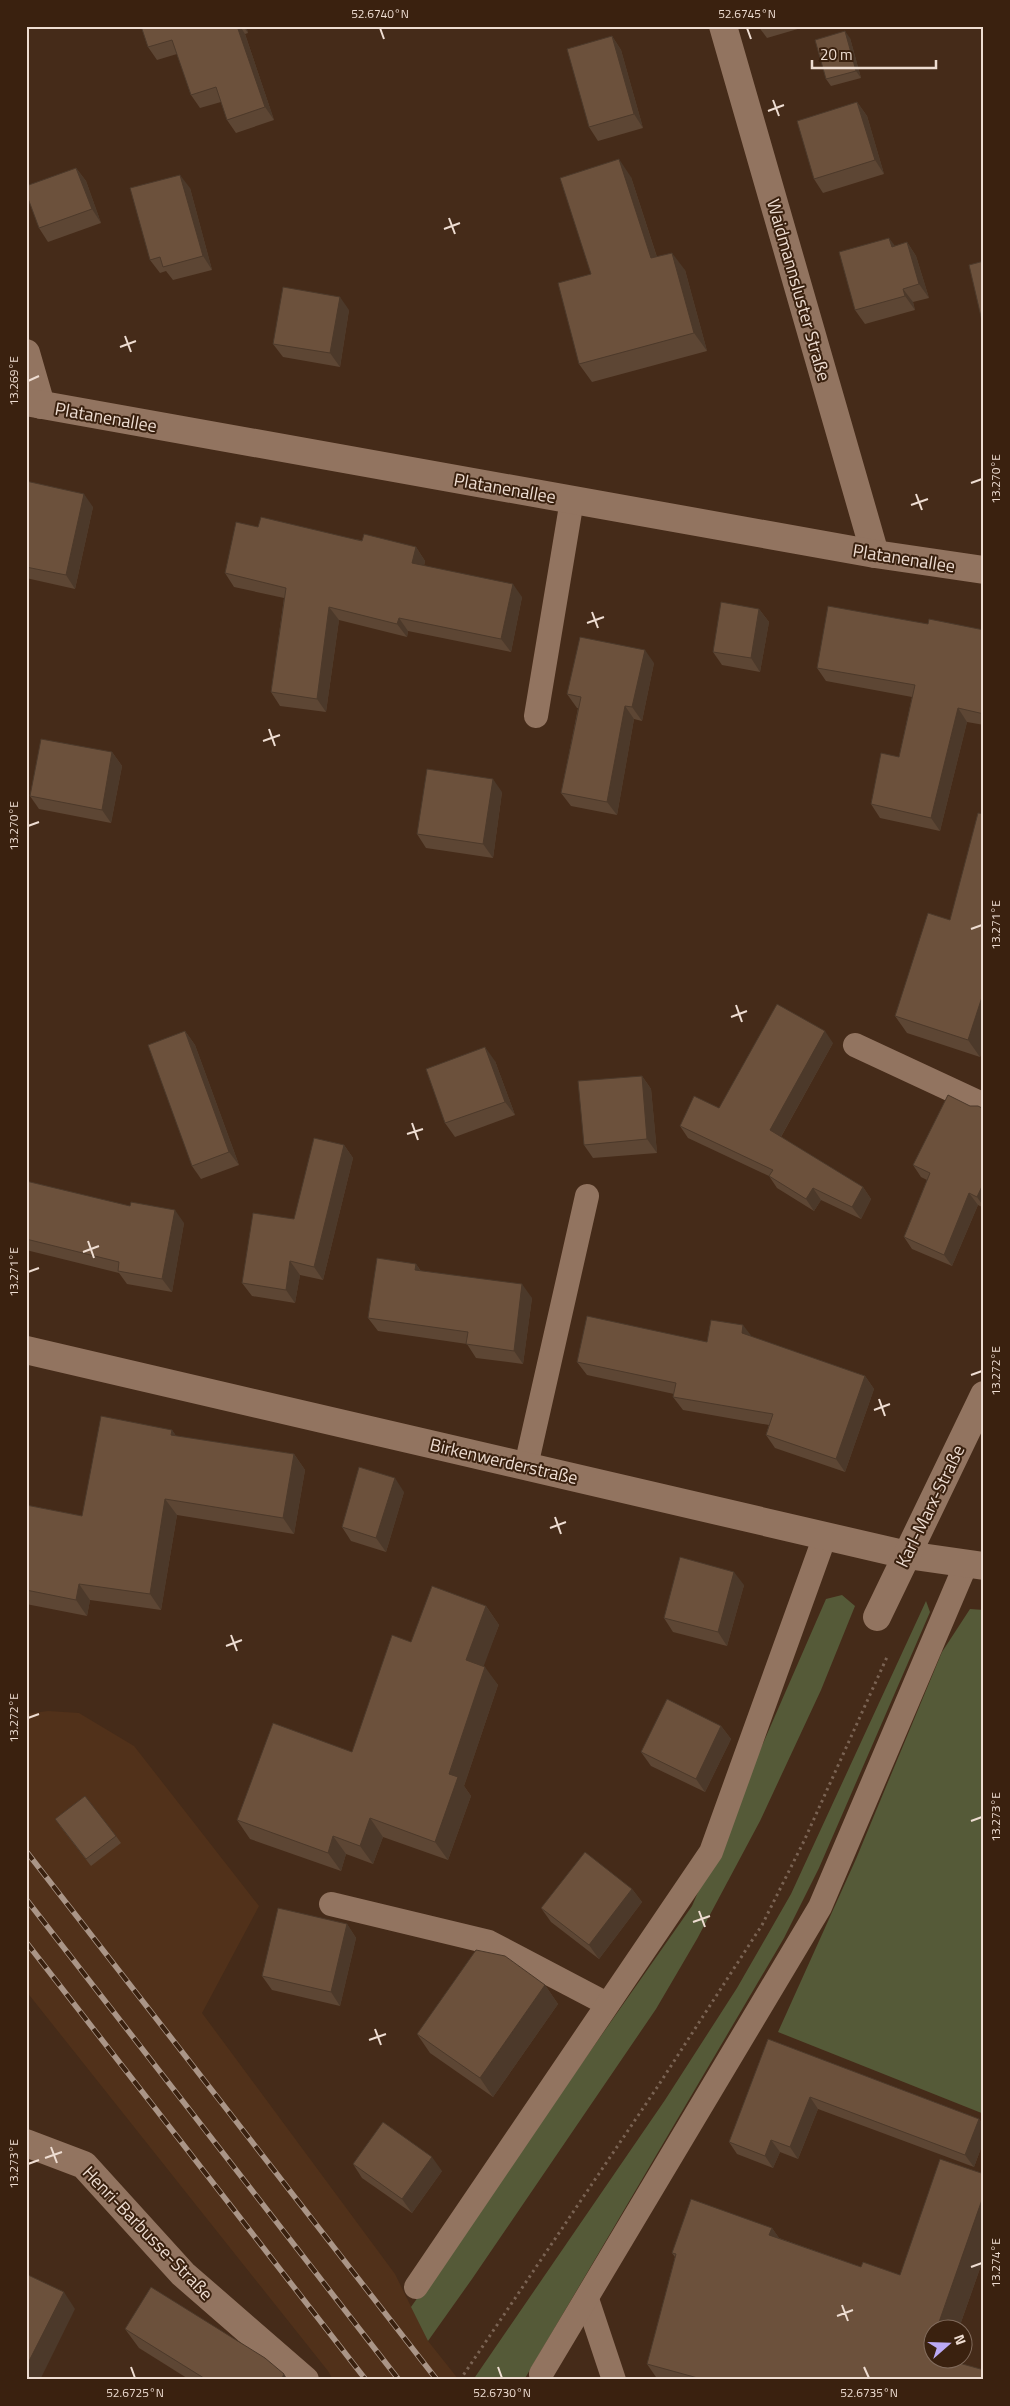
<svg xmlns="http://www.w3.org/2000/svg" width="1010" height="2406" font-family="'Titillium Web',sans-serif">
	<rect width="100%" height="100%" fill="#452b19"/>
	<!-- built -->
	<path fill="#51311a" d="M48,1711L79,1713L134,1746L259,1906L202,2013L395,2274L428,2341L459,2380H333L328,2371L26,1991V1714Z"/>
	<!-- green -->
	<g fill="#555a38">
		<path d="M842,1595L855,1606L821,1690L760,1821L697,1939L656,2009L472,2279L428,2341L411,2307L692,1906L826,1599Z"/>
		<path d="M926,1601L930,1612L819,1868L784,1938L524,2380H473L665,2100L737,1988L791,1894Z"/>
		<path d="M970,1609L984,1610V2114L778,2032L856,1859L942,1652Z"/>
	</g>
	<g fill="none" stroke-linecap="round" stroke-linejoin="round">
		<!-- path -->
		<path stroke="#7a6353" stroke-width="3" stroke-dasharray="2.5 4" stroke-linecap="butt" d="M460,2380L658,2086L762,1925L804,1841L887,1657"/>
		<!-- service -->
		<g stroke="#927460" stroke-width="24">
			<path d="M536,716L572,500"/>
			<path d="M855,1045L984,1105"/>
			<path d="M526,1466L587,1196"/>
			<path d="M331,1904L489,1942L607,2004"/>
			<path d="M416,2287L711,1852L825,1536"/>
			<path d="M587,2299L614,2380"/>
			<path d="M541,2374L820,1907L966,1564"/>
		</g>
		<!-- minor -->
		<g stroke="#927460" stroke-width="28">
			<path d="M723,26L875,554"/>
			<path d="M26,353L41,405"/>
			<path d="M26,402L875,554L984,570"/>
			<path d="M26,1350L907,1555L984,1566"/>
			<path d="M877,1617L984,1395"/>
			<path d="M26,2143L84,2165L183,2274L305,2380"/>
		</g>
		<!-- rail casing -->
		<g stroke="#aa9587" stroke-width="5.5">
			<g id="rail">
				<path d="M26,1851L437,2380"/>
				<path d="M26,1899L399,2380"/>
				<path d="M26,1942L366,2380"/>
			</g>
		</g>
		<!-- rail -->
		<use href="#rail" stroke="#3a210f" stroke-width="4" stroke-dasharray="11" stroke-linecap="butt"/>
	</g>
	<!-- wall -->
	<g fill="#5d4634">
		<path d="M141,26H246L248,33L245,34L274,120L236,133L227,120L221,102L200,108L191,95L177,54L157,60L148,47Z"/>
		<path d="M758,26H808L767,38Z"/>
		<path d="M612,36L621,50L643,128L598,141L589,127Z"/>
		<path d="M850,38L861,78L831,86L826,79Z"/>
		<path d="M857,102L867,116L884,174L823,193L814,179Z"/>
		<path d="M76,168L86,181L101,223L48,242L39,228Z"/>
		<path d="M631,177L657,257L685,270L707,351L592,382L579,364L591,274Z"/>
		<path d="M190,188L212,270L173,280L166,271L160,273L150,260Z"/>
		<path d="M907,242L916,256L929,298L913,302L915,310L865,324L855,310L895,246Z"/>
		<path d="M349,310L340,367L283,357L273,344Z"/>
		<path d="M26,481L93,507L75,589L26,578Z"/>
		<path d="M258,527L416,547L425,561L424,566L522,597L511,652L408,631L407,637L339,620L326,712L280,706L271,692L284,598L234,587L225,573Z"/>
		<path d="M759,609L769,622L760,672L722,665L713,652Z"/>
		<path d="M928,624L984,630V725L967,722L940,831L880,818L871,804L899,757L912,697L826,681L817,668Z"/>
		<path d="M654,663L642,721L634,719L617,815L571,806L561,793L578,708H577L567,694Z"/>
		<path d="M112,752L122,766L111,823L39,809L30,796Z"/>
		<path d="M502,792L493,858L426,848L417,834Z"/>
		<path d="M984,814V1046L980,1057L907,1033L895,1016L950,920Z"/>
		<path d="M185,1031L195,1045L239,1165L201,1179L192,1166Z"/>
		<path d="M833,1043L781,1137L863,1187L871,1199L861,1219L821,1200L814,1211L777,1188L769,1176L688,1138L680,1126L719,1108Z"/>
		<path d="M495,1061L515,1115L455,1137L445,1123Z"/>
		<path d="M642,1076L651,1089L657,1153L593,1158L584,1145Z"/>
		<path d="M970,1106L984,1109V1208L978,1205L952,1266L912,1249L904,1237L927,1180L921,1177L913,1165Z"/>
		<path d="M344,1145L353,1158L323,1280L300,1275L295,1303L252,1296L242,1283L294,1219Z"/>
		<path d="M26,1181L184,1223L172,1292L127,1284L119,1273L26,1250Z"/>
		<path d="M416,1264L421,1271L532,1298L523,1364L476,1358L467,1344L378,1331L368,1318Z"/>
		<path d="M752,1337L865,1376L874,1389L845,1472L775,1448L766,1435L769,1425L683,1410L673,1397L674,1394L587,1375L577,1362L707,1342Z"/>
		<path d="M172,1430L176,1436L294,1454L305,1470L294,1534L177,1515L161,1610L90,1600L87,1616L26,1604V1505L82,1516Z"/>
		<path d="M404,1492L386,1552L351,1541L342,1527Z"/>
		<path d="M744,1585L727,1646L673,1632L664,1618Z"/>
		<path d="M486,1606L499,1625L483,1666L498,1685L464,1786L471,1796L448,1860L383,1837L373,1864L346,1854L341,1871L250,1839L237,1820L352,1752L411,1642Z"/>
		<path d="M721,1726L731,1739L705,1792L651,1766L641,1752Z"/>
		<path d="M60,1826L116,1836L121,1843L91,1866Z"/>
		<path d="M632,1889L642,1902L599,1959L551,1922L541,1908Z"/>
		<path d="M347,1924L356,1938L340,2006L272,1990L262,1976Z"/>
		<path d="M545,1985L558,2004L493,2097L430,2053L417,2034Z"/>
		<path d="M768,2039L979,2119L984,2126V2140L974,2167L818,2109L798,2159L780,2152L773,2168L737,2154L729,2142Z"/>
		<path d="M353,2164L442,2171L412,2213L362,2178Z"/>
		<path d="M772,2228L779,2238L861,2267L900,2275L984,2257L959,2328H932L949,2358L948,2360L984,2380H658L647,2364L675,2257L672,2253Z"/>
		<path d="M125,2329L288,2380H190L139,2348Z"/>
	</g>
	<!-- shaded-wall -->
	<g fill="#4c392a">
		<path d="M237,26H240L245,34L274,120L265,107Z"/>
		<path d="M243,26H246L248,33Z"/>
		<path d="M845,31L850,38L861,78L856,71Z"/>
		<path d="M612,36L621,50L643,128L634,114Z"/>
		<path d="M857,102L867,116L884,174L875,160Z"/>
		<path d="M619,159L631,177L663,276L651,258Z"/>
		<path d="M76,168L86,181L101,223L92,209Z"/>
		<path d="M180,175L190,188L212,270L203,256Z"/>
		<path d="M889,238L899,251L892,247Z"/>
		<path d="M907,242L916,256L929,298L919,284Z"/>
		<path d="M672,253L685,270L707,351L694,333Z"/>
		<path d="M903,289L913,302L915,310L905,296Z"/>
		<path d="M340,297L349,310L340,367L330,353Z"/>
		<path d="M84,494L93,507L75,589L66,575Z"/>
		<path d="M416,547L425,561L421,577L412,563Z"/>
		<path d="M513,584L522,597L511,652L501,639Z"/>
		<path d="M329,607L339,620L326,712L317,699Z"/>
		<path d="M759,609L769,622L760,672L751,658Z"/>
		<path d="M399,618L408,631L407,637L397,624Z"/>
		<path d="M645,650L654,663L642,721L632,707Z"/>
		<path d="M625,706L634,719L617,815L607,802Z"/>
		<path d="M958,708L967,722L940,831L931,818Z"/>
		<path d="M112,752L122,766L111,823L102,810Z"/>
		<path d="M493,779L502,792L493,858L483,844Z"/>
		<path d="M984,991V1046L980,1057L968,1040Z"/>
		<path d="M185,1031L195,1045L239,1165L229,1152Z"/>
		<path d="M825,1031L833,1043L778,1142L770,1130Z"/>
		<path d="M485,1047L495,1061L515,1115L505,1102Z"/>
		<path d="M642,1076L651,1089L657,1153L647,1139Z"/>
		<path d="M344,1145L353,1158L323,1280L314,1267Z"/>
		<path d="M984,1182V1207L977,1197Z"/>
		<path d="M863,1187L871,1199L861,1219L852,1207Z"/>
		<path d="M813,1188L821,1200L814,1211L806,1199Z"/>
		<path d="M969,1193L978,1205L952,1266L944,1255Z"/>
		<path d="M175,1210L184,1223L172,1292L162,1279Z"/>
		<path d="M290,1261L300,1275L295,1303L286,1290Z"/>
		<path d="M416,1264L425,1278L415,1270Z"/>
		<path d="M522,1284L532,1298L523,1364L514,1351Z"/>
		<path d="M743,1325L753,1338L742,1333Z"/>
		<path d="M865,1376L874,1389L845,1472L836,1459Z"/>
		<path d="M172,1430L183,1446L171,1435Z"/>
		<path d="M294,1454L305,1470L294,1534L283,1518Z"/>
		<path d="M395,1478L404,1492L386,1552L376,1538Z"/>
		<path d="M165,1499L177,1515L161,1610L150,1594Z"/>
		<path d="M734,1572L744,1585L727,1646L718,1632Z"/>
		<path d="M79,1584L90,1600L87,1616L76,1600Z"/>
		<path d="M486,1606L499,1625L479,1679L466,1660Z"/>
		<path d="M485,1667L498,1685L464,1786L471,1796L448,1860L435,1842L449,1774Z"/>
		<path d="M721,1726L731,1739L705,1792L696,1779Z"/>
		<path d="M370,1818L383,1837L373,1864L360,1846Z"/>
		<path d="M333,1836L346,1854L341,1871L328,1853Z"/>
		<path d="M632,1889L642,1902L599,1959L589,1945Z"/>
		<path d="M347,1924L356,1938L340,2006L331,1992Z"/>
		<path d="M545,1985L558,2004L493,2097L480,2078Z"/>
		<path d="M810,2097L818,2109L798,2159L790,2147Z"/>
		<path d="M979,2119L984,2126V2140L974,2167L965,2155Z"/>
		<path d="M771,2140L780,2152L773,2168L765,2156Z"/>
		<path d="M432,2157L442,2171L412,2213L402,2199Z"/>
		<path d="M984,2194V2257L959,2328H937Z"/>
		<path d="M772,2228L786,2248L769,2235Z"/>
		<path d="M64,2292L75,2309L40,2380H26V2367Z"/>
		<path d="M932,2343V2358H949L943,2376L928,2355Z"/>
		<path d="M284,2374L288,2380H281Z"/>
	</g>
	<!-- building -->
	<g fill="#6c513c" stroke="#4c392a">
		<path d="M141,26H237L265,107L227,120L216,87L191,95L172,40L148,47Z"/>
		<path d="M845,31L856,71L826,79L815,40Z"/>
		<path d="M612,36L634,114L589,127L567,49Z"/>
		<path d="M857,102L875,160L814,179L797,121Z"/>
		<path d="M619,159L651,258L672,253L694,333L579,364L558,283L591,274L560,178Z"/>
		<path d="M76,168L92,209L39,228L26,193V186Z"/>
		<path d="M180,175L203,256L163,267L160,257L150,260L130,188Z"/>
		<path d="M889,238L892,247L907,242L919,284L903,289L905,296L855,310L839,252Z"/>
		<path d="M984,261V320L982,321L969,265Z"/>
		<path d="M283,287L340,297L330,353L273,344Z"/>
		<path d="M26,481L84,494L66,575L26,567Z"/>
		<path d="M261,517L362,541L364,534L416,547L412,563L513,584L501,639L399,618L397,624L329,607L317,699L271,692L286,588L225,573L236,522L258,527Z"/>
		<path d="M721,602L759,609L751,658L713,652Z"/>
		<path d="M828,606L928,624L929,619L984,630V714L958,708L931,818L871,804L881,753L899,757L915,685L817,668Z"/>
		<path d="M580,637L645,650L632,707L625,706L607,802L561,793L581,697L567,694Z"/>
		<path d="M41,739L112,752L102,810L30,796Z"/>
		<path d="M427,769L493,779L483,844L417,834Z"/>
		<path d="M978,813L984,814V991L968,1040L895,1016L928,913L950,920Z"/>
		<path d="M777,1004L825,1031L770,1130L863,1187L852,1207L813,1188L806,1199L769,1176L773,1170L680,1126L694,1096L719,1108Z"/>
		<path d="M185,1031L229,1152L192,1166L148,1045Z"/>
		<path d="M485,1047L505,1102L445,1123L426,1069Z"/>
		<path d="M642,1076L647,1139L584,1145L578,1081Z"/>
		<path d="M948,1095L970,1106H978L984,1109V1182L977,1197L969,1193L944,1255L904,1237L930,1173L913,1165Z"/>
		<path d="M314,1138L344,1145L314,1267L290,1261L286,1290L242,1283L253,1213L294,1219Z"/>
		<path d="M26,1181L130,1206L131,1202L175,1210L162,1279L118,1271L119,1262L26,1239Z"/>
		<path d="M377,1258L416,1264L415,1270L522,1284L514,1351L466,1344L468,1332L368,1318Z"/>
		<path d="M587,1316L707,1342L711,1320L743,1325L742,1333L865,1376L836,1459L766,1435L773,1414L673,1397L676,1383L577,1362Z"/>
		<path d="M101,1416L172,1430L171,1435L294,1454L283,1518L165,1499L150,1594L79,1584L76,1600L26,1590V1505L82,1516Z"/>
		<path d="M359,1467L395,1478L376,1538L342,1527Z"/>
		<path d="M680,1557L734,1572L718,1632L664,1618Z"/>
		<path d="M432,1586L486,1606L466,1660L485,1667L449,1774L458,1777L435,1842L370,1818L360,1846L333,1836L328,1853L237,1820L273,1723L352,1752L392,1635L411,1642Z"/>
		<path d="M667,1699L721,1726L696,1779L641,1752Z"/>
		<path d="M85,1796L116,1836L86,1859L55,1819Z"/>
		<path d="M585,1852L632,1889L589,1945L541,1908Z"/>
		<path d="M278,1908L347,1924L331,1992L262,1976Z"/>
		<path d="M476,1950L505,1956L545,1985L480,2078L417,2034Z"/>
		<path d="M768,2039L979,2119L965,2155L810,2097L790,2147L771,2140L765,2156L729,2142Z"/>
		<path d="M383,2122L432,2157L402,2199L353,2164Z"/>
		<path d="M940,2159L984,2174V2194L937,2328H932V2343L928,2355L932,2356V2358H941L984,2370V2380H705L647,2364L676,2254L672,2253L691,2199L772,2228L769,2235L861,2267L863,2262L900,2275Z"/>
		<path d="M26,2274L64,2292L26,2367Z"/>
		<path d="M151,2287L265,2358L284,2374L281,2380H207L125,2329Z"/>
	</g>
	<!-- ticks -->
	<path fill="none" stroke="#eeddd2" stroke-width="2" d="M380,28L384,39M747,28L751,39M773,100L779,116M768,111L784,105M449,218L455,234M444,229L460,223M125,336L131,352M120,347L136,341M28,381L39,376M971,483L982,479M916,494L922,510M911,505L928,499M592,612L598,628M587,623L604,617M269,729L275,746M263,741L280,735M28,826L39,822M971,929L982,925M736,1005L742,1022M731,1017L747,1011M412,1123L418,1140M407,1134L423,1129M88,1241L94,1258M83,1252L99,1246M28,1272L39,1268M971,1375L982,1371M879,1399L885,1416M874,1410L890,1404M555,1517L561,1534M550,1528L566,1522M231,1635L237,1651M226,1646L242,1640M28,1718L39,1714M971,1821L982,1817M699,1911L705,1927M693,1922L710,1916M375,2029L381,2045M369,2040L386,2034M51,2147L57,2163M45,2158L62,2152M28,2164L39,2160M971,2267L982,2263M842,2305L848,2321M837,2316L853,2310M131,2367L135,2378M498,2367L502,2378M864,2367L869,2378"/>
	<g text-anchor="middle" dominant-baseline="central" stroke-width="4" stroke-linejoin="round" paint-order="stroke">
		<!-- street labels -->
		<g font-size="18" fill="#eeddd2" stroke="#3a210f">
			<text transform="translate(799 290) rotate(74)">Waidmannsluster Straße</text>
			<text transform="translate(106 417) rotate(10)">Platanenallee</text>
			<text transform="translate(505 488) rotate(10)">Platanenallee</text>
			<text transform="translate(904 558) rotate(9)">Platanenallee</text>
			<text transform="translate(504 1461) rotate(13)">Birkenwerderstraße</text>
			<text transform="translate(930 1506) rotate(-64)">Karl-Marx-Straße</text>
			<text transform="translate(148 2233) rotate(46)">Henri-Barbusse-Straße</text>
		</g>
	</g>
	<!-- border -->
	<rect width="1010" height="2406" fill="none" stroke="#3a210f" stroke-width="55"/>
	<!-- north arrow -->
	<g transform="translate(948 2344) rotate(70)"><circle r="24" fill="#3a210f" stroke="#826c5d"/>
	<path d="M0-4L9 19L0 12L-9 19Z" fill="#bcaaf5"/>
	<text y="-8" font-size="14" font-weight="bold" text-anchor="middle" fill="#eeddd2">N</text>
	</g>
	<!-- scale -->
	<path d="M812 60v8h124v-8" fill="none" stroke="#eeddd2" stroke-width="2.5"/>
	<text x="820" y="60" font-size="15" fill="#eeddd2" stroke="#3a210f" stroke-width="4" paint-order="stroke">20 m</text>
	<rect x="28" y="28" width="954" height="2350" fill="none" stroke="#eeddd2" stroke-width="2"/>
	<g font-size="12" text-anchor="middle" fill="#eeddd2">
		<text x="380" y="18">52.6740°N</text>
		<text x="747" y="18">52.6745°N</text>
		<text transform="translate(14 381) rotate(-90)" y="4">13.269°E</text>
		<text transform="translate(996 479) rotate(-90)" y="4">13.270°E</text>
		<text transform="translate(14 826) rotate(-90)" y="4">13.270°E</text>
		<text transform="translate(996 925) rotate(-90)" y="4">13.271°E</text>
		<text transform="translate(14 1272) rotate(-90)" y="4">13.271°E</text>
		<text transform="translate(996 1371) rotate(-90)" y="4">13.272°E</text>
		<text transform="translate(14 1718) rotate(-90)" y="4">13.272°E</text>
		<text transform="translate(996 1817) rotate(-90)" y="4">13.273°E</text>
		<text transform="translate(14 2164) rotate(-90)" y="4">13.273°E</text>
		<text transform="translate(996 2263) rotate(-90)" y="4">13.274°E</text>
		<text x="135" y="2397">52.6725°N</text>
		<text x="502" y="2397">52.6730°N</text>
		<text x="869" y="2397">52.6735°N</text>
	</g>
</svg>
